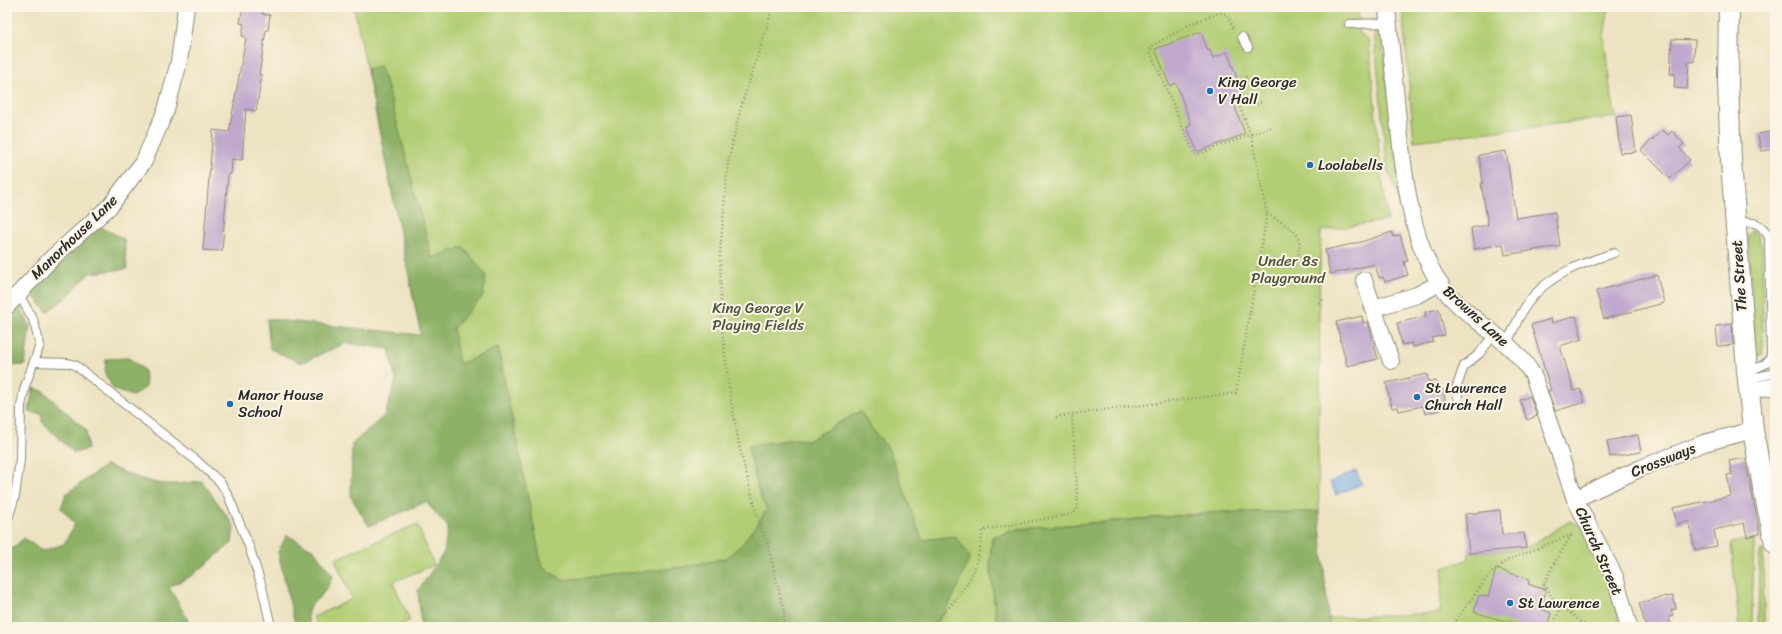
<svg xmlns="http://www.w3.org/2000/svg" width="1782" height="634" font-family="Sriracha,sans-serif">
	<rect width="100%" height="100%" fill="#fcf5e5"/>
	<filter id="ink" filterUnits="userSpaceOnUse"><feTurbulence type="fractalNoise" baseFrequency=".025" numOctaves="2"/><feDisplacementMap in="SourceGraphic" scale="8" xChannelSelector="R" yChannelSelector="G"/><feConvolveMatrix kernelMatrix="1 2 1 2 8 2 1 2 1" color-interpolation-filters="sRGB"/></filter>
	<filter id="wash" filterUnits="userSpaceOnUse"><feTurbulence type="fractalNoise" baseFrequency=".012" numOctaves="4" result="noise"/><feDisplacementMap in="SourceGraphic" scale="16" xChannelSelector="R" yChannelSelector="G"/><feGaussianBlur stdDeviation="0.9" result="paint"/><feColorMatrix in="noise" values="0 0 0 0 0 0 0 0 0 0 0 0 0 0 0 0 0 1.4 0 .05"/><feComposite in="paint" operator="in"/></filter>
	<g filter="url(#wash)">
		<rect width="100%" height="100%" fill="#ede3c3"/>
		<!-- green -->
		<g fill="#b2ce74" stroke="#6e7c50">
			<path d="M354,7H1360L1358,9L1360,34L1369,41L1381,173L1388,220L1321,231L1319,303L1320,382L1318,444L1319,512H1223L1019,529L992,537L990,564L997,627H513L421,335Z"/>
			<path d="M1402,7H1609L1604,36L1610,88L1616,117L1414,141Z"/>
			<path d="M1374,31L1382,36L1401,204L1387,168Z"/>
			<path d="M1752,231L1757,234L1762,246L1763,343L1762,354L1758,357H1756L1748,235Z"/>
			<path d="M1570,521L1582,526L1614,597L1621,627H1329V618L1440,613L1443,568L1469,559V553L1526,548Z"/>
			<path d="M417,524L434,565L393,582L410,621L395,627H318L313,617L352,599L335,559Z"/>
			<path d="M1754,538L1752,627H1739L1731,543Z"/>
			<path d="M1761,550H1763L1764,620V627H1758L1759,556Z"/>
		</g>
		<!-- forest -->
		<g fill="#8db166" stroke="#5c6e48">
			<path d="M379,66L388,88L432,258L463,247L486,275L483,296L453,328L459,364L498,348L542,567L563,580L683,567L727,558L743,543L767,510L759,493L748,446L795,439L809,440L860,411L876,434L889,449L922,540L955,536L970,557C960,582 951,607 933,627L421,626L418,591L444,552L448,527L426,502L369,526L351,497L352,444L385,415L396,380L389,349L346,343L301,363L270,349L267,319L421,335L367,69Z"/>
			<path d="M99,226L124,239L127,269L90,273L67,297L47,312L31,293Z"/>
			<path d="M18,304L30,325L25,365L7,366V317Z"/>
			<path d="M129,358L144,370L146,387L133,396L114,390L105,374L106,359Z"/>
			<path d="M33,388L43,391L86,430L88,449L74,453L42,422V414L29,412Z"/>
			<path d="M106,465C121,471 148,483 165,484C177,485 190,482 202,481L234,526L232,543L193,575L169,587L189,622L188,627H7V558L11,550L24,538L42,551L64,544L75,524L61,508L66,494Z"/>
			<path d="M1223,512H1319L1329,627H997L990,564L992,537L1019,529Z"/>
			<path d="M287,535L314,550L333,576C330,581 328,588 324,592C313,605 303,606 310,627H293L295,624L278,552Z"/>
		</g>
		<!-- water -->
		<path fill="#77ace5" stroke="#516c88" d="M1356,471L1362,484L1336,495L1330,482Z"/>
		<g id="blocks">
			<!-- building -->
			<g fill="#bfa7cd">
				<path d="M243,7H264L262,14L270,15L268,30H266L259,75H262L256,111L246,109L242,160L232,159L231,174H228L222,251L203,250L213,130L229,132L246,37L242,36L244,24L240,23Z"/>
				<path d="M1201,32L1208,51L1210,50L1213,58L1227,52L1243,93L1238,95L1235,107L1245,134L1197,152L1187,126L1191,124L1176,83L1170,86L1155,49Z"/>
				<path d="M1672,39L1695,40L1694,62H1689L1687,89L1674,88L1675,74H1670Z"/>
				<path d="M1631,115L1636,152L1620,153L1616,117Z"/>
				<path d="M1663,130L1668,135L1672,131L1684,144L1679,148L1690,160L1670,179L1641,150Z"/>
				<path d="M1775,131V149L1761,151L1758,134Z"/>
				<path d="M1506,151L1516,218L1555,212L1560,246L1505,255L1503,244L1474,249L1471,228L1488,225L1481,183H1483L1479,155Z"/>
				<path d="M1392,232L1394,237L1400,235L1408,261L1404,262L1408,275L1385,282L1383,277L1379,278L1375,264L1330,274L1325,250L1361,242Z"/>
				<path d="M1657,275L1664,303L1604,319L1596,291Z"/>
				<path d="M1439,309L1445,335L1432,338L1433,342L1413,347L1412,343L1402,345L1397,323L1426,316L1425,312Z"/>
				<path d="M1362,316L1363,323L1368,322L1378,359L1347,366L1336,322Z"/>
				<path d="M1576,316L1582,339L1560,346L1574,391L1580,389L1585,402L1555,411L1548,391L1551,390L1531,325L1551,319L1552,323Z"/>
				<path d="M1732,324L1733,345L1718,346L1716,326Z"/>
				<path d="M1427,374L1429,382L1435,380L1443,390L1446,405L1439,406L1440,410L1425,414L1423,406L1399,411L1398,407L1392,408L1386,383Z"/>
				<path d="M1530,396L1537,416L1527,420L1520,400Z"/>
				<path d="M1638,435L1641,452L1610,457L1607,441Z"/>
				<path d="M1745,458L1760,534L1747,537L1744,523L1714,530L1717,546L1695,550L1689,521L1677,524L1673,508L1731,496L1727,475L1732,474L1729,461Z"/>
				<path d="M1500,510L1502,535L1524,533L1526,548L1469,553L1465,514Z"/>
				<path d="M1496,569L1530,579L1528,584L1546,590L1541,609L1551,613L1547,627H1525L1474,612L1479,595L1488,597Z"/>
				<path d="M1667,596V597L1673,596L1676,609L1671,610L1673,616L1669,617L1671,627H1646L1639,603Z"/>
			</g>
		</g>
	</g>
	<g filter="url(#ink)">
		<use href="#blocks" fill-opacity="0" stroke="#8c8777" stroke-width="1"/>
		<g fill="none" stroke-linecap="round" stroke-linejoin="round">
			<!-- service casing -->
			<g stroke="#8c8777" stroke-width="10">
				<g id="service">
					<path d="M1772,7H1775"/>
					<path d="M1349,24L1388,23"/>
					<path d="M1242,37L1248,47"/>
					<path d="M1736,222C1753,222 1760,221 1769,237L1771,355C1768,366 1758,367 1748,371"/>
					<path d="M1507,343C1513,330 1519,316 1527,304C1547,275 1582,263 1614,253"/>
					<path d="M35,362L68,363L75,365L197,461L220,482L228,495L249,546L262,587L271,627"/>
					<path d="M1748,379L1775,373"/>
					<path d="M1458,397L1457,386L1464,366L1479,354L1495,333"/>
					<path d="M7,522L15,496L20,460L21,406L25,386L40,345L33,319L18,293"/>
				</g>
			</g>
			<!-- minor casing -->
			<g stroke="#8c8777" stroke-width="18">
				<g id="minor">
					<path d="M1387,7C1390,41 1394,75 1397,110C1403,165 1408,235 1439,282C1464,320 1509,335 1533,375L1575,499L1615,577L1629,627"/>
					<path d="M1364,280L1391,361"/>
					<path d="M7,306L51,259L110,206L144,161L166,110L179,62L186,7"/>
					<path d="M1374,308L1417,295L1440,283"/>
					<path d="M1749,391L1775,386"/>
					<path d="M1575,499L1641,468L1704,443L1753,430"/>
				</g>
			</g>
			<!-- tertiary casing -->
			<g stroke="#8c8777" stroke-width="22">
				<path id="tertiary" d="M1729,7L1728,82L1731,162L1747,371L1753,430L1763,487L1775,543"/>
			</g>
			<!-- path -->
			<g stroke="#8c8777" stroke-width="2.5" stroke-dasharray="1 3" stroke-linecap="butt">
				<path d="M773,7L741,107L728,163L720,254L721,320L730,395L740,450L760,526L767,542L784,612V627"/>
				<path d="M1233,28C1230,21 1228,12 1219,13L1190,24L1152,46L1150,51L1195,155L1272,127"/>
				<path d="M1238,80L1249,76"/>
				<path d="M1237,101L1250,105L1263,102"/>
				<path d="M1236,104L1241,103"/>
				<path d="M1267,214C1274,218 1298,230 1299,239C1300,246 1298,254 1298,262"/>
				<path d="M1319,303L1324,299"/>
				<path d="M1056,417L1072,414"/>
				<path d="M1544,584L1553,599L1587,627"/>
				<path d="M1542,589L1554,563L1572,534"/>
				<path d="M929,627C964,593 976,580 983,530L1073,514L1078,508L1072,414L1236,393L1267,214L1251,135L1240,108L1241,101L1238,97"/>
				<path d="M1451,627L1489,575L1506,561L1573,534"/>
				<path d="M1554,627L1556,618L1561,607"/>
			</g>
			<!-- service -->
			<use href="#service" stroke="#fff" stroke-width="8"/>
			<!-- minor -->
			<use href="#minor" stroke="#fff" stroke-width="16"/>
			<!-- tertiary -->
			<use href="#tertiary" stroke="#fff" stroke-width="20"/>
		</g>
	</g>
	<!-- markers -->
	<g fill="#1f6fb2" stroke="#fcf5e5" stroke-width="1.5">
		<circle cx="1210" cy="91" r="4"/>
		<circle cx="1310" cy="165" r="4"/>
		<circle cx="1417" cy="397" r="4"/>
		<circle cx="230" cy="404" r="4"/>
		<circle cx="1510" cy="603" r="4"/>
	</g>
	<g text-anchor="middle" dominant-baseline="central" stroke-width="4" stroke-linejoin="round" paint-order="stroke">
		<!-- poi labels -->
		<g font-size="15" fill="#2b2b2b" stroke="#fcf5e5" text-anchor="start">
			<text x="1218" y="82">King George<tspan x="1218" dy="17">V Hall</tspan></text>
			<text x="1318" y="165">Loolabells</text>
			<text x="1425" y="388">St Lawrence<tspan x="1425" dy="17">Church Hall</tspan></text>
			<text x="238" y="395">Manor House<tspan x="238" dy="17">School</tspan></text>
			<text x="1518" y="603">St Lawrence</text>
		</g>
		<!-- street labels -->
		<g font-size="15" fill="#2b2b2b" stroke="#fcf5e5">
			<text transform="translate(74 237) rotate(-44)">Manorhouse Lane</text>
			<text transform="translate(1739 276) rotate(-94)">The Street</text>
			<text transform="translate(1476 316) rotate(42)">Browns Lane</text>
			<text transform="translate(1663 460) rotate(-22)">Crossways</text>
			<text transform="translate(1599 551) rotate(66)">Church Street</text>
		</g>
		<!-- park labels -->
		<g font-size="15" fill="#4d543d" stroke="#fcf5e5">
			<text x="1288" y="261">Under 8s<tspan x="1288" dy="17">Playground</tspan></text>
			<text x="758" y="308">King George V<tspan x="758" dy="17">Playing Fields</tspan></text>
		</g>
	</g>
	<!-- margin -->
	<rect width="1782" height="634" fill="none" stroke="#fcf5e5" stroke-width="24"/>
</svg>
